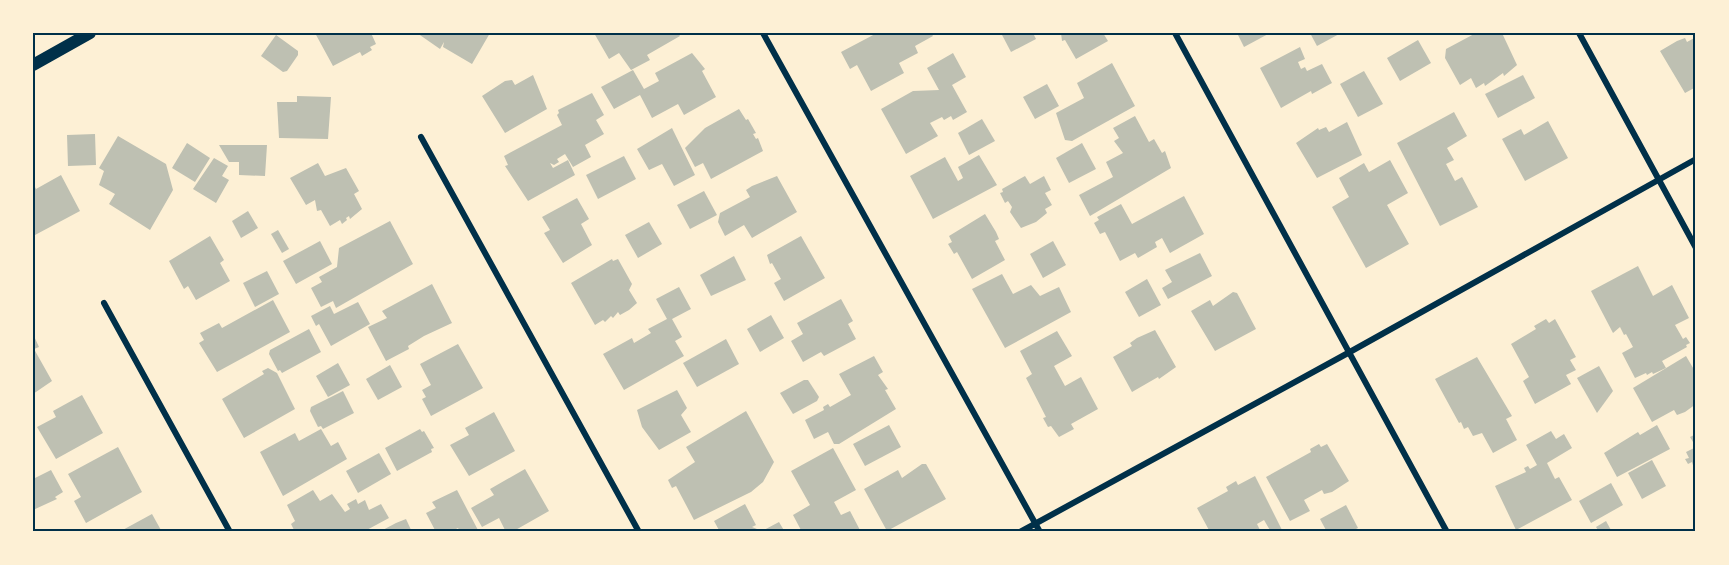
<svg xmlns="http://www.w3.org/2000/svg" width="1729" height="565" font-family="Lora,serif">
	<rect width="100%" height="100%" fill="#fdf0d5"/>
	<!-- building -->
	<g fill="#bec0b2">
		<path d="M315,33H371L376,44L370,47L372,50L362,56L360,52L333,66Z"/>
		<path d="M417,33H490L472,64L443,47L444,42L440,49Z"/>
		<path d="M594,33H678L680,36L647,55L650,60L631,70L619,53L609,59Z"/>
		<path d="M877,33H931L933,36L915,46L918,53L899,63L904,73L871,91L857,65L850,69L841,52Z"/>
		<path d="M1001,33H1033L1036,39L1011,52Z"/>
		<path d="M1061,33H1103L1108,41L1076,59L1065,40L1062,41Z"/>
		<path d="M1237,33H1270L1244,47Z"/>
		<path d="M1310,33H1341L1317,46Z"/>
		<path d="M1476,33H1502L1517,65L1504,76L1503,73L1485,86L1484,83L1476,88L1471,78L1460,85L1445,58L1446,49Z"/>
		<path d="M276,35L298,51V55L287,71L283,72L261,56Z"/>
		<path d="M1696,37V87L1685,93L1660,51L1677,41L1685,38L1687,42Z"/>
		<path d="M1418,40L1431,63L1400,81L1387,58Z"/>
		<path d="M1300,47L1305,59L1298,62L1301,69L1305,67L1307,71L1322,64L1332,83L1312,94L1311,91L1281,108L1260,68Z"/>
		<path d="M692,53L705,69L702,71L716,97L684,115L678,104L652,118L640,95L614,109L601,87L633,70L644,89L659,81L655,73Z"/>
		<path d="M953,53L966,77L952,85L967,112L953,120L951,116L944,120L942,117L930,123L938,136L906,154L881,109L913,91L939,90L927,68Z"/>
		<path d="M1112,63L1135,106L1072,141L1065,140L1056,113L1084,98L1077,83Z"/>
		<path d="M1364,71L1383,104L1358,117L1340,84Z"/>
		<path d="M533,75L547,109L505,133L482,96L505,81L512,80L515,85Z"/>
		<path d="M1523,75L1535,98L1498,118L1485,94Z"/>
		<path d="M1047,84L1059,106L1035,119L1023,97Z"/>
		<path d="M592,93L604,115L596,120L604,134L585,145L591,157L573,167L565,154L557,159L559,162L554,165L550,163L553,168L568,160L575,175L528,201L505,166L508,165L504,156L562,125L557,115L559,113L558,110Z"/>
		<path d="M297,96L331,97L328,139L279,138L277,102H297Z"/>
		<path d="M739,109L746,120L748,119L756,133L753,134L756,139L758,138L763,151L711,179L703,163L695,167L685,148L705,128Z"/>
		<path d="M1454,112L1467,136L1447,148L1454,160L1446,164L1455,181L1462,177L1478,207L1440,226L1397,143Z"/>
		<path d="M1135,116L1149,142L1154,139L1162,153L1165,151L1171,168L1090,216L1079,195L1113,177L1106,162L1123,153L1114,141L1119,138L1113,128Z"/>
		<path d="M982,119L995,141L969,155L958,133Z"/>
		<path d="M1548,121L1568,158L1525,181L1502,139L1521,129L1524,135Z"/>
		<path d="M1347,122L1362,155L1317,178L1296,143L1318,128L1319,130L1326,127L1329,132Z"/>
		<path d="M672,128L695,175L674,186L662,164L649,170L637,149Z"/>
		<path d="M95,134L96,165L68,166L67,135Z"/>
		<path d="M118,136L166,164L173,190L150,230L109,204L115,194L99,185L104,171L99,168Z"/>
		<path d="M187,143L210,158L195,182L172,168Z"/>
		<path d="M1082,143L1096,169L1069,183L1056,158Z"/>
		<path d="M219,145H267L265,176L239,175V162H229Z"/>
		<path d="M979,155L997,185L933,219L910,176L945,157L958,181L963,178L958,167Z"/>
		<path d="M624,156L636,179L598,199L586,175Z"/>
		<path d="M214,158L228,166L222,176L229,180L216,203L193,189Z"/>
		<path d="M1390,160L1408,193L1387,205L1409,244L1366,268L1332,207L1349,197L1339,178L1364,163L1369,172Z"/>
		<path d="M318,163L325,176L346,168L359,191L354,194L362,209L350,219L349,216L346,218L347,220L342,224L340,220L330,226L321,210L317,211L315,200L306,205L290,178Z"/>
		<path d="M61,175L80,211L35,235L33,231V183L36,189Z"/>
		<path d="M777,176L797,212L752,238L744,225L725,236L718,222L720,213L750,197L746,190L752,186Z"/>
		<path d="M1025,176L1030,184L1044,176L1051,190L1045,193L1052,205L1045,209L1047,213L1036,222L1021,228L1010,212L1012,207L1008,201L1005,203L1000,193L1003,192L1002,189Z"/>
		<path d="M704,191L717,215L690,229L677,205Z"/>
		<path d="M1184,196L1204,234L1170,253L1162,238L1155,242L1157,247L1138,258L1135,253L1120,261L1105,232L1100,234L1094,223L1099,220L1097,217L1121,204L1132,224Z"/>
		<path d="M577,198L589,219L581,224L592,245L563,263L544,233L550,230L542,217Z"/>
		<path d="M248,211L258,228L241,238L232,221Z"/>
		<path d="M985,214L996,232L999,239L995,241L1005,260L972,279L957,252L954,254L948,244L952,242L949,236Z"/>
		<path d="M390,221L413,264L336,308L333,301L321,307L311,288L322,282L319,277L337,267L339,248Z"/>
		<path d="M649,222L662,244L638,258L625,235Z"/>
		<path d="M278,230L289,249L282,253L271,234Z"/>
		<path d="M210,236L224,260L220,263L230,281L196,300L188,286L184,289L169,261Z"/>
		<path d="M801,236L825,278L784,301L774,283L781,279L772,263L770,264L767,255Z"/>
		<path d="M320,241L332,264L296,284L283,261Z"/>
		<path d="M1053,241L1066,265L1043,278L1030,254Z"/>
		<path d="M1200,253L1212,276L1168,299L1162,288L1172,282L1165,270Z"/>
		<path d="M734,256L746,280L711,296L700,275Z"/>
		<path d="M612,259L613,261L618,259L632,284L629,290L637,303L629,310L620,315L618,312L613,318L611,316L605,322L603,320L595,325L571,283Z"/>
		<path d="M1638,266L1653,296L1672,285L1689,318L1675,325L1683,339L1686,337L1690,343L1686,345L1687,347L1662,361L1666,368L1653,374L1652,372L1647,375L1646,373L1635,378L1622,353L1633,347L1626,334L1624,335L1620,327L1613,333L1591,291Z"/>
		<path d="M267,271L279,294L255,307L243,283Z"/>
		<path d="M1002,274L1013,294L1031,285L1040,296L1059,287L1071,312L1005,348L972,289Z"/>
		<path d="M1147,279L1161,305L1139,317L1125,292Z"/>
		<path d="M432,284L452,323L424,336L408,346L409,349L386,361L368,327L387,318L382,311Z"/>
		<path d="M679,287L691,309L672,319L682,337L675,341L684,356L624,390L603,354L632,338L634,343L651,333L648,329L667,319L656,299Z"/>
		<path d="M1233,292L1237,293L1256,329L1215,351L1191,311L1210,300L1213,306Z"/>
		<path d="M841,299L853,321L848,324L856,339L824,356L821,352L803,362L791,341L803,334L797,323Z"/>
		<path d="M273,300L290,332L217,372L199,343L204,340L200,333L219,323L222,328Z"/>
		<path d="M358,302L370,324L331,346L319,324L316,326L311,316L330,306L334,314Z"/>
		<path d="M771,315L784,338L760,352L747,329Z"/>
		<path d="M1546,319L1549,323L1555,319L1576,357L1570,360L1576,370L1566,375L1571,384L1535,404L1523,381L1529,377L1511,344L1536,329L1534,326Z"/>
		<path d="M309,329L321,352L282,373L280,370L278,371L269,354L270,350Z"/>
		<path d="M1155,330L1176,367L1159,379L1158,377L1132,392L1113,357L1132,346L1130,343L1137,338Z"/>
		<path d="M1057,331L1072,356L1054,366L1065,386L1081,377L1098,409L1071,424L1074,429L1059,437L1051,426L1048,427L1043,418L1046,417L1026,378L1032,374L1020,351Z"/>
		<path d="M33,334L39,347L34,349L52,381L33,394Z"/>
		<path d="M726,339L739,364L697,387L683,363Z"/>
		<path d="M458,344L483,388L431,416L422,399L426,397L422,390L431,385L420,364Z"/>
		<path d="M874,356L883,372L878,375L888,389L885,390L896,409L839,444H834L828,432L814,439L805,420L824,410L823,407L828,404L830,407L851,395L839,374Z"/>
		<path d="M1686,356L1696,373V404L1685,412L1677,415L1674,410L1652,422L1633,388Z"/>
		<path d="M1477,357L1512,416L1506,419L1517,440L1493,453L1482,433L1473,436L1468,427L1464,429L1461,422L1459,423L1435,379Z"/>
		<path d="M338,363L350,385L328,397L316,376Z"/>
		<path d="M390,365L402,387L378,400L366,379Z"/>
		<path d="M1599,366L1613,391L1597,413L1577,378Z"/>
		<path d="M268,368L277,373L295,409L244,438L222,399L264,374L262,371Z"/>
		<path d="M804,380H808L819,397L817,401L793,414L780,393Z"/>
		<path d="M677,390L687,408L681,415L691,432L659,450L642,427L637,410Z"/>
		<path d="M343,391L354,413L323,429L321,426L318,427L310,411L311,407Z"/>
		<path d="M82,395L103,433L56,459L37,427L56,417L53,411Z"/>
		<path d="M746,411L774,462L763,482L751,492L694,520L676,486L672,488L668,480L695,462L686,447Z"/>
		<path d="M494,412L515,451L469,476L450,445L469,435L465,428Z"/>
		<path d="M889,425L901,447L865,466L853,444Z"/>
		<path d="M1657,425L1670,449L1617,477L1604,453L1638,432L1640,435Z"/>
		<path d="M321,429L331,446L338,442L347,459L283,496L260,452L295,433L299,441Z"/>
		<path d="M420,429L422,432L424,431L434,448L431,449L432,452L397,471L385,448Z"/>
		<path d="M1551,431L1556,439L1564,434L1572,448L1547,463L1555,479L1559,477L1572,500L1516,530L1495,486L1526,472L1524,468L1528,466L1530,469L1537,465L1526,445Z"/>
		<path d="M1696,434V475L1692,462L1688,464L1685,459L1689,458L1686,452L1696,447L1690,437Z"/>
		<path d="M1319,444L1321,447L1327,444L1349,481L1332,492L1324,494L1322,490L1304,500L1310,511L1290,521L1266,477L1311,452L1310,449Z"/>
		<path d="M118,447L142,492L86,523L74,501L81,497L68,474Z"/>
		<path d="M833,448L856,490L834,502L841,515L850,511L861,532H802L793,515L810,505L791,471Z"/>
		<path d="M379,453L391,474L358,493L346,471Z"/>
		<path d="M1652,460L1666,486L1642,499L1628,473Z"/>
		<path d="M922,464H926L946,499L887,531L864,489L898,470L902,478Z"/>
		<path d="M525,469L549,511L512,532H506L499,518L482,527L471,508L494,495L490,489Z"/>
		<path d="M51,470L63,492L55,497L57,499L33,510V479Z"/>
		<path d="M1255,476L1283,532H1271L1264,520L1257,524L1261,532H1210L1197,508L1228,491L1226,487L1236,481L1238,485Z"/>
		<path d="M1611,483L1623,505L1591,523L1579,501Z"/>
		<path d="M313,490L320,501L332,494L345,512L350,509L347,504L356,499L358,504L365,500L369,510L381,504L389,518L363,532H295L291,524L295,521L287,505Z"/>
		<path d="M457,490L479,532H460L458,528L450,532H436L426,513L436,508L432,502Z"/>
		<path d="M745,504L756,525L752,527L762,531L779,522L785,532H720L714,521Z"/>
		<path d="M1346,505L1358,528L1350,532H1327L1320,519Z"/>
		<path d="M152,514L162,532H119Z"/>
		<path d="M406,519L412,532H379L396,523Z"/>
		<path d="M1606,521L1612,532H1599L1596,527Z"/>
	</g>
	<g fill="none" stroke-linecap="round" stroke-linejoin="round">
		<!-- minor -->
		<g stroke="#003049" stroke-width="6">
			<path d="M763,33L1040,532"/>
			<path d="M1175,33L1447,532"/>
			<path d="M1579,33L1696,248"/>
			<path d="M421,137L639,532"/>
			<path d="M104,303L230,532"/>
			<path d="M1020,532L1348,353L1696,159"/>
		</g>
		<!-- secondary -->
		<path stroke="#003049" stroke-width="12" d="M33,65L90,33"/>
	</g>
	<!-- border -->
	<rect width="1729" height="565" fill="none" stroke="#fdf0d5" stroke-width="69"/>
	<rect x="34" y="34" width="1660" height="496" fill="none" stroke="#003049" stroke-width="2"/>
</svg>
